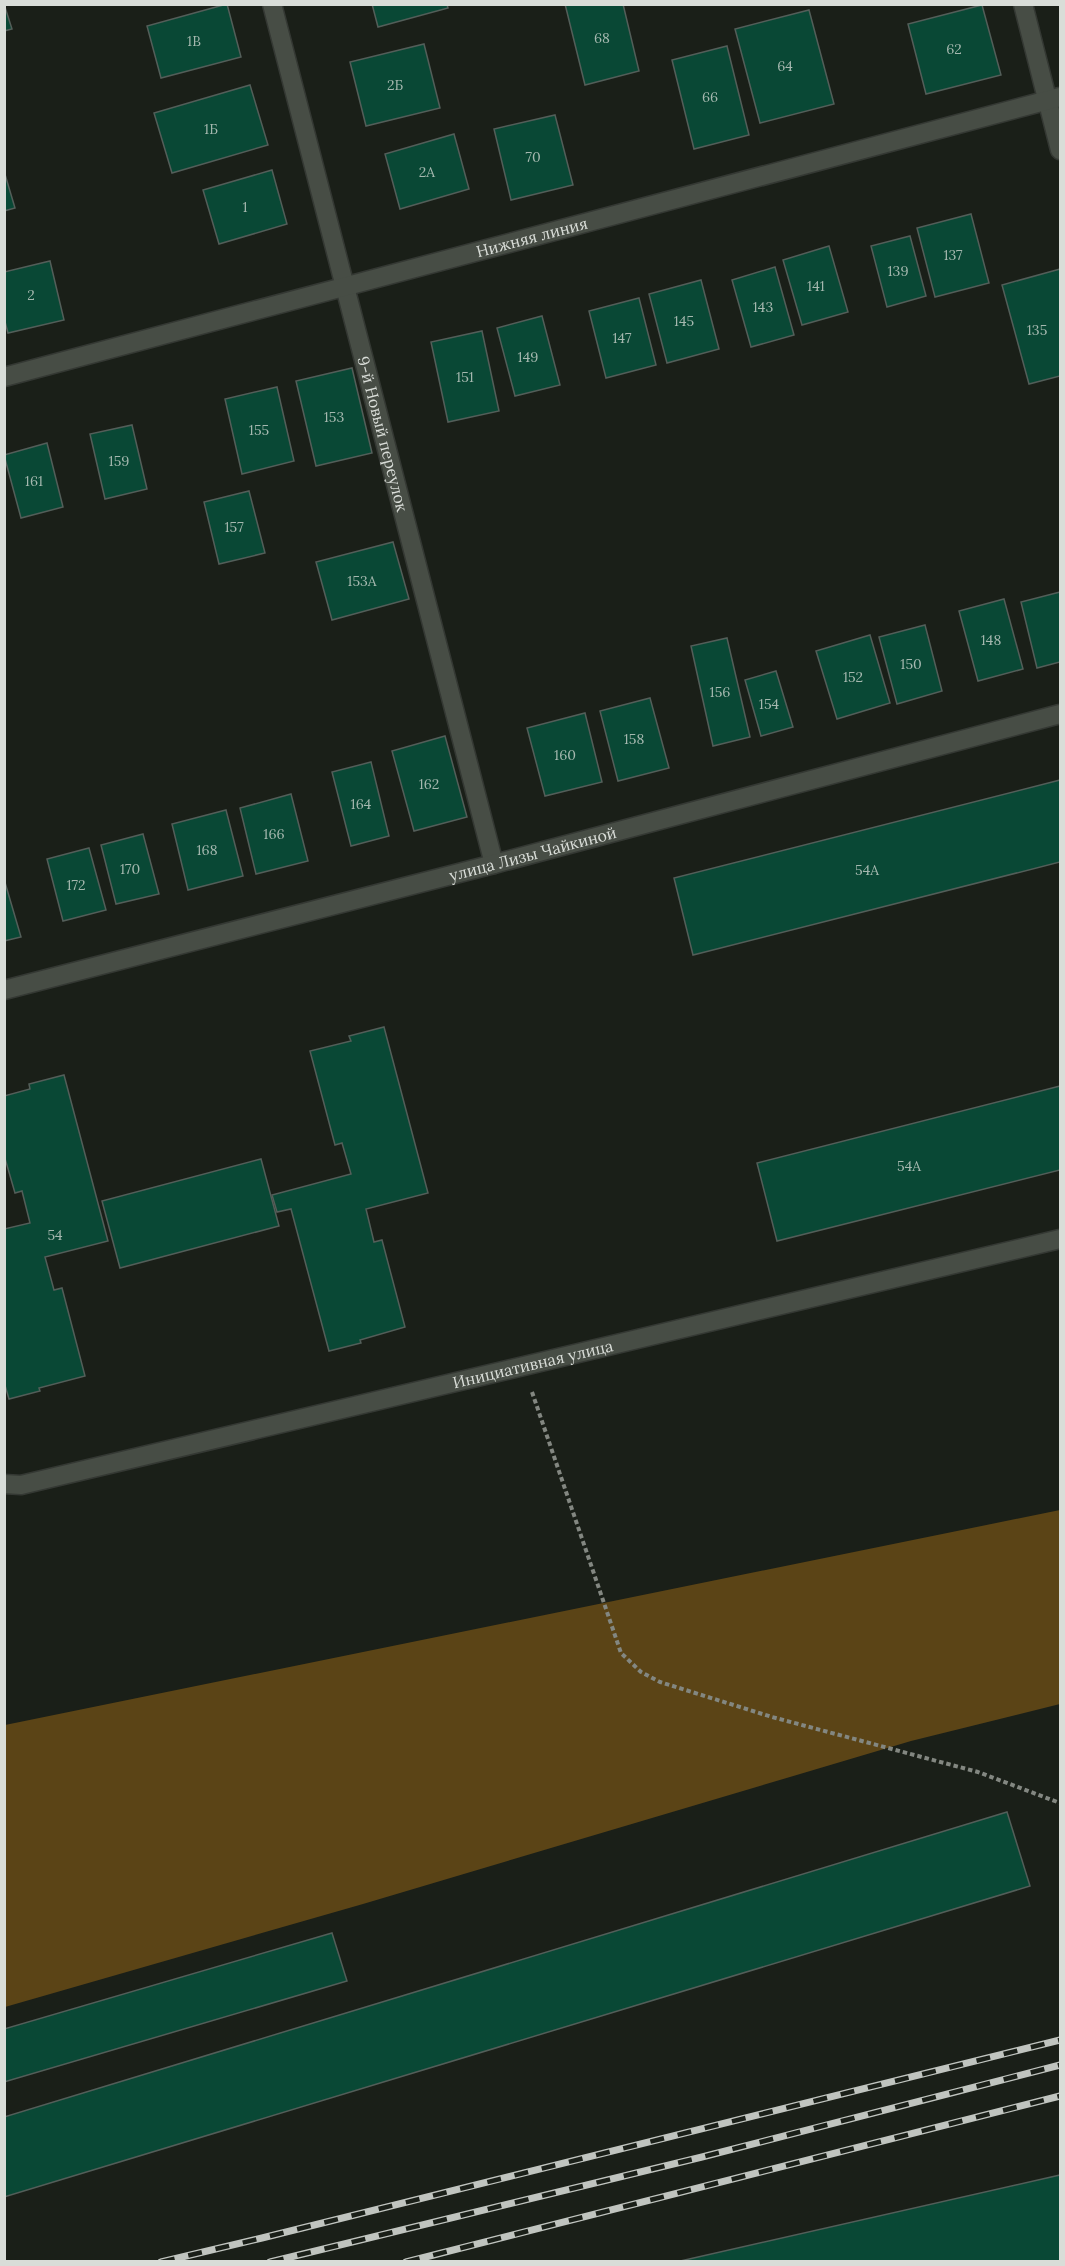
<svg xmlns="http://www.w3.org/2000/svg" width="1065" height="2266" font-family="Lora,serif">
	<rect width="100%" height="100%" fill="#1a1f18"/>
	<!-- forest -->
	<path fill="#5b4416" d="M1060,1510V1704L911,1741L363,1904L5,2007V1725Z"/>
	<!-- building -->
	<g fill="#094835" stroke="#535e59" stroke-width="1.5">
		<path d="M4,4L12,29L4,31Z"/>
		<path d="M227,4L241,57L161,78L147,26Z"/>
		<path d="M372,4H447L448,8L378,27Z"/>
		<path d="M565,4H623L639,71L585,85Z"/>
		<path d="M982,5L1001,75L926,94L908,24Z"/>
		<path d="M809,10L834,104L760,123L735,29Z"/>
		<path d="M424,44L440,108L366,126L350,62Z"/>
		<path d="M727,46L749,135L694,149L672,60Z"/>
		<path d="M250,85L268,145L172,173L154,113Z"/>
		<path d="M555,115L573,185L511,200L494,129Z"/>
		<path d="M454,134L469,189L400,209L385,154Z"/>
		<path d="M272,170L287,224L219,244L203,190Z"/>
		<path d="M4,171L15,208L4,211Z"/>
		<path d="M971,214L989,283L935,297L917,228Z"/>
		<path d="M910,236L926,296L887,307L871,246Z"/>
		<path d="M829,246L848,312L802,325L783,260Z"/>
		<path d="M50,261L64,320L8,333L4,318V272Z"/>
		<path d="M775,267L794,335L751,347L732,280Z"/>
		<path d="M1060,269V376L1029,384L1002,285Z"/>
		<path d="M701,280L719,349L667,363L649,294Z"/>
		<path d="M639,298L656,365L606,378L589,311Z"/>
		<path d="M542,316L560,385L515,396L497,328Z"/>
		<path d="M482,331L499,411L448,422L431,342Z"/>
		<path d="M352,368L372,453L316,466L296,381Z"/>
		<path d="M277,387L294,461L242,474L225,399Z"/>
		<path d="M132,425L147,489L105,499L90,434Z"/>
		<path d="M47,443L63,507L21,518L4,455Z"/>
		<path d="M249,491L265,553L219,564L204,502Z"/>
		<path d="M393,542L409,599L332,620L316,562Z"/>
		<path d="M1060,592V662L1037,668L1021,602Z"/>
		<path d="M1004,599L1023,669L978,681L959,611Z"/>
		<path d="M925,625L942,691L897,704L879,637Z"/>
		<path d="M870,635L890,703L837,719L816,651Z"/>
		<path d="M727,638L750,737L713,746L691,646Z"/>
		<path d="M776,671L793,727L761,736L745,680Z"/>
		<path d="M650,698L669,768L618,781L600,711Z"/>
		<path d="M585,713L602,782L545,796L527,728Z"/>
		<path d="M445,736L467,817L414,831L392,751Z"/>
		<path d="M371,762L389,836L351,846L332,772Z"/>
		<path d="M1060,780V862L693,955L674,878Z"/>
		<path d="M291,794L308,861L256,874L240,808Z"/>
		<path d="M226,810L243,876L188,890L172,824Z"/>
		<path d="M143,834L159,894L116,904L101,845Z"/>
		<path d="M89,848L106,910L63,921L47,859Z"/>
		<path d="M4,879L21,937L4,941Z"/>
		<path d="M384,1027L428,1193L366,1209L374,1242L382,1240L405,1327L360,1340L361,1343L329,1351L291,1209L277,1212L272,1195L351,1174L342,1143L335,1145L310,1051L351,1041L349,1036Z"/>
		<path d="M64,1075L108,1241L45,1257L54,1290L62,1288L85,1376L39,1388L40,1391L9,1399L4,1382V1229L30,1223L22,1191L15,1193L4,1155V1096L30,1089L29,1084Z"/>
		<path d="M1060,1086V1170L777,1241L757,1163Z"/>
		<path d="M261,1159L279,1226L120,1268L102,1201Z"/>
		<path d="M1007,1812L1030,1886L4,2197V2117Z"/>
		<path d="M332,1933L347,1981L4,2082V2029Z"/>
		<path d="M1060,2175V2262H676Z"/>
	</g>
	<g fill="none" stroke-linecap="round" stroke-linejoin="round">
		<!-- lane casing -->
		<g stroke="#343833" stroke-width="21">
			<g id="lane">
				<path id="s1" d="M4,1484L21,1485L1060,1239"/>
			</g>
		</g>
		<!-- street casing -->
		<g stroke="#343833" stroke-width="21">
			<g id="street">
				<path id="s2" d="M272,4L494,864"/>
				<path d="M1023,4L1060,150"/>
				<path id="s3" d="M4,377L1060,97"/>
			</g>
		</g>
		<!-- secondary casing -->
		<g stroke="#343833" stroke-width="21">
			<g id="secondary">
				<path id="s4" d="M4,990L494,864L1060,714"/>
			</g>
		</g>
		<!-- path -->
		<path stroke="#838781" stroke-width="4" stroke-dasharray="4.5 3" stroke-linecap="butt" d="M532,1392L621,1653L641,1672L660,1682L772,1717L978,1772L1060,1803"/>
		<!-- lane -->
		<use href="#lane" stroke="#474d45" stroke-width="18"/>
		<!-- street -->
		<use href="#street" stroke="#474d45" stroke-width="18"/>
		<!-- secondary -->
		<use href="#secondary" stroke="#474d45" stroke-width="18"/>
		<!-- rail casing -->
		<g stroke="#c0c4bf" stroke-width="7">
			<g id="rail">
				<path d="M161,2262L262,2238L1060,2040"/>
				<path d="M270,2262L702,2157L1060,2065"/>
				<path d="M406,2262L1060,2096"/>
			</g>
		</g>
		<!-- rail -->
		<use href="#rail" stroke="#1a1f18" stroke-width="4.5" stroke-dasharray="14" stroke-linecap="butt"/>
	</g>
	<g text-anchor="middle" dominant-baseline="central" stroke-width="5" stroke-linejoin="round" paint-order="stroke">
		<!-- number labels -->
		<g font-size="14" fill="#a5b8af">
			<text x="602" y="38">68</text>
			<text x="194" y="41">1В</text>
			<text x="954" y="49">62</text>
			<text x="785" y="66">64</text>
			<text x="395" y="85">2Б</text>
			<text x="710" y="97">66</text>
			<text x="211" y="129">1Б</text>
			<text x="533" y="157">70</text>
			<text x="427" y="172">2А</text>
			<text x="245" y="207">1</text>
			<text x="953" y="255">137</text>
			<text x="898" y="271">139</text>
			<text x="816" y="286">141</text>
			<text x="31" y="295">2</text>
			<text x="763" y="307">143</text>
			<text x="684" y="321">145</text>
			<text x="1037" y="330">135</text>
			<text x="622" y="338">147</text>
			<text x="528" y="357">149</text>
			<text x="465" y="377">151</text>
			<text x="334" y="417">153</text>
			<text x="259" y="430">155</text>
			<text x="119" y="461">159</text>
			<text x="34" y="481">161</text>
			<text x="234" y="527">157</text>
			<text x="362" y="581">153А</text>
			<text x="991" y="640">148</text>
			<text x="911" y="664">150</text>
			<text x="853" y="677">152</text>
			<text x="720" y="692">156</text>
			<text x="769" y="704">154</text>
			<text x="634" y="739">158</text>
			<text x="565" y="755">160</text>
			<text x="429" y="784">162</text>
			<text x="361" y="804">164</text>
			<text x="274" y="834">166</text>
			<text x="207" y="850">168</text>
			<text x="130" y="869">170</text>
			<text x="867" y="870">54А</text>
			<text x="76" y="885">172</text>
			<text x="909" y="1166">54А</text>
			<text x="55" y="1235">54</text>
		</g>
		<!-- street labels -->
		<g font-size="16" fill="#d9ddd8" stroke="#1a1f18">
			<text stroke="none"><textPath href="#s3" startOffset="546">Нижняя линия</textPath></text>
			<text stroke="none"><textPath href="#s2" startOffset="444">9-й Новый переулок</textPath></text>
			<text stroke="none"><textPath href="#s4" startOffset="546">улица Лизы Чайкиной</textPath></text>
			<text stroke="none"><textPath href="#s1" startOffset="543">Инициативная улица</textPath></text>
		</g>
	</g>
	<!-- border -->
	<rect width="1065" height="2266" fill="none" stroke="#d9ddd8" stroke-width="12"/>
</svg>
